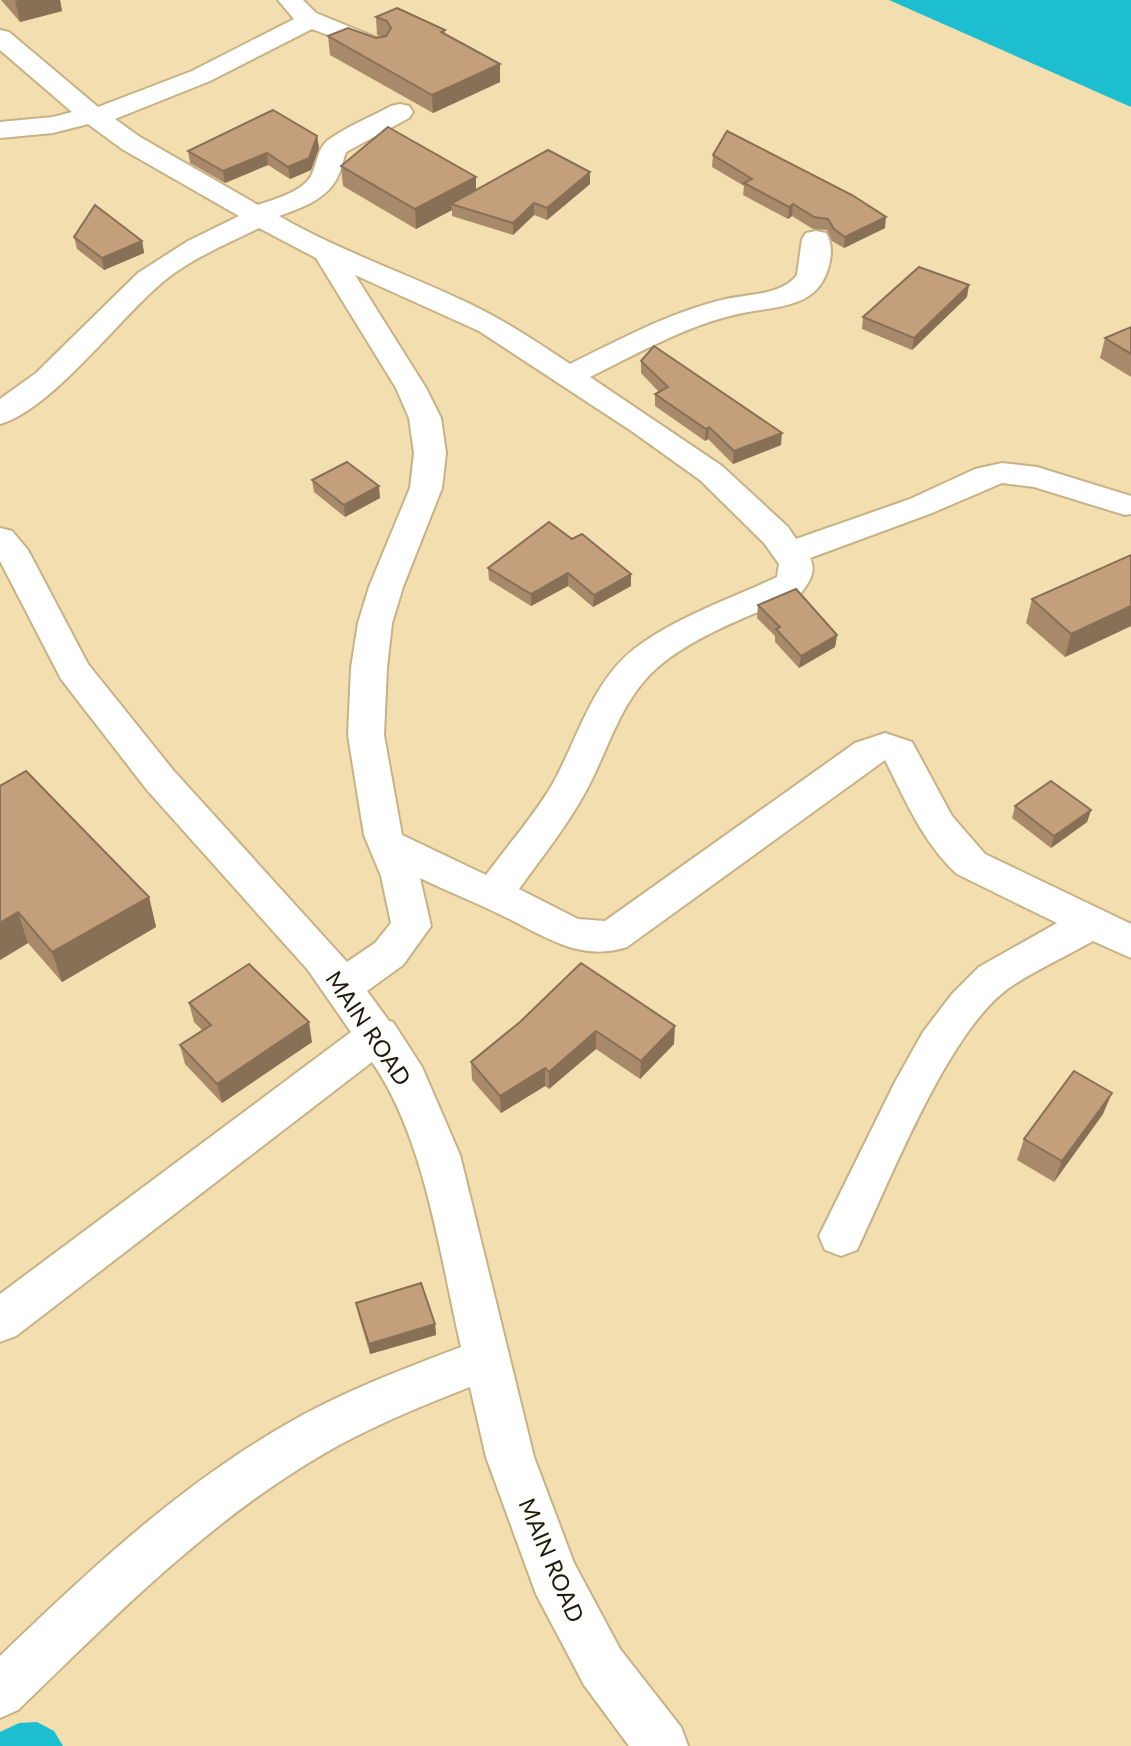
<svg xmlns="http://www.w3.org/2000/svg" width="1131" height="1746" font-family="Lato,sans-serif">
	<rect width="100%" height="100%" fill="#f2deaf"/>
	<!-- water -->
	<g fill="#1dbed0">
		<path d="M889,0H1131V107Z"/>
		<path d="M37,1722L54,1731L63,1746H0V1732L19,1723Z"/>
	</g>
	<g fill="none" stroke-linecap="round" stroke-linejoin="round">
		<!-- street casing -->
		<g stroke="#c6b285" stroke-width="4">
			<path id="street" d="M278,0H303L316,13L387,42L390,47L387,52L378,54L312,29L210,81L115,119L140,137L258,205C275,199 302,192 311,176C317,164 317,150 327,141C345,127 371,117 391,106L400,104L409,106L413,112L409,118L346,152C343,160 342,167 339,174C329,199 301,208 279,216C338,250 402,272 464,301C501,318 535,341 570,364C621,339 670,312 726,299C749,294 782,295 797,275L802,239L806,233L816,231L826,233C837,249 828,280 814,292C797,307 769,308 748,312C692,322 641,352 590,377L722,466L788,527L796,539L910,499L975,469L1002,463L1037,467L1131,496V514L1125,515L1034,487L1002,483L932,513L810,558C817,571 809,583 801,593C754,615 698,633 658,667C620,700 609,749 586,791C567,826 542,857 519,889L578,919L605,921L855,743L885,733L912,742L952,816L985,854L1131,924V958L1093,941C1065,957 1035,970 1009,988C948,1031 890,1181 857,1250L841,1256L825,1250L819,1236L895,1082L923,1032L952,994L979,967L1057,923L957,874C923,843 906,801 885,760L627,947C578,963 542,934 499,914C473,901 446,891 420,878L431,926L403,965L367,991L389,1021L393,1022L422,1067L460,1155L534,1457L574,1563L620,1649L681,1727L688,1746H629L584,1685L536,1594L486,1457L470,1387C419,1407 367,1428 320,1456C206,1523 112,1619 18,1710L0,1718V1656C88,1571 179,1486 285,1425C341,1392 401,1370 461,1347C440,1256 425,1138 372,1062L16,1336L0,1342V1294L351,1032L308,970L147,790L61,679L0,561V528L12,531L28,550L88,664L173,770L347,962L375,943L391,923L381,876L364,835L348,735L351,668L358,623L369,587L410,488L414,453L409,418L396,388L316,258L259,228C225,245 185,261 157,287C117,322 49,411 0,424V399L36,373L138,273L188,241L239,216L122,149L88,124L53,133L0,138V122L53,117L72,112L0,50V30L9,32L98,107L192,71L294,19ZM355,275L479,331L633,432L700,480L764,543L779,564L777,577C730,599 676,617 634,649C591,683 578,739 552,785C533,817 508,845 486,875L402,835L384,735L387,668L392,623L403,587L442,488L446,453L441,418L426,388Z"/>
		</g>
		<!-- street -->
		<use href="#street" fill="#fff" fill-rule="evenodd"/>
	</g>
	<!-- wall -->
	<g fill="#a88a6a">
		<path d="M1,0H60L62,11L20,22Z"/>
		<path d="M376,17L445,30V34L500,64V82L433,113L330,55L328,36L376,38L382,37L377,35Z"/>
		<path d="M317,136L319,148L311,170L290,179L268,165L225,183L190,163L188,151Z"/>
		<path d="M713,155L885,228L844,248L832,241L827,230L813,229L792,216L788,219L743,195L744,186L712,167Z"/>
		<path d="M341,166L476,177V191L590,184L547,220L534,215L513,235L452,216V210L416,229L343,186Z"/>
		<path d="M74,237L142,241L144,253L104,270L77,249Z"/>
		<path d="M967,297L912,350L862,329L863,317Z"/>
		<path d="M1131,327V377L1100,358L1105,338Z"/>
		<path d="M641,361L781,445L733,464L708,439L705,441L655,406V394L659,392L641,373Z"/>
		<path d="M312,480L380,498L345,517L314,492Z"/>
		<path d="M549,522L631,586L593,607L568,586L531,606L489,580L488,568Z"/>
		<path d="M1131,555V626L1065,657L1026,623L1032,599Z"/>
		<path d="M758,605L837,635L835,647L799,668L775,642V636L757,618Z"/>
		<path d="M0,786L149,897L156,927L62,982L28,943L0,960Z"/>
		<path d="M1015,806L1091,810L1087,822L1051,848L1012,818Z"/>
		<path d="M581,963L674,1044L640,1079L596,1049L549,1089L545,1086L501,1113L472,1080L471,1062L520,1022Z"/>
		<path d="M189,1003L312,1042L222,1103L185,1064L180,1045L202,1030L194,1022Z"/>
		<path d="M1103,1114L1054,1182L1017,1160L1024,1139Z"/>
		<path d="M356,1303L435,1324L436,1335L370,1354L358,1313Z"/>
	</g>
	<!-- shaded-wall -->
	<g fill="#887056">
		<path d="M18,0H60L62,11L20,22L15,1Z"/>
		<path d="M500,64V82L433,113L432,95Z"/>
		<path d="M317,136L319,148L311,170L290,179L288,167Z"/>
		<path d="M267,153L268,165L225,183L223,171Z"/>
		<path d="M590,172V184L547,220V208Z"/>
		<path d="M476,177V197L451,204L452,210L416,229L415,209Z"/>
		<path d="M534,203V215L513,235V223Z"/>
		<path d="M793,204L792,216L788,219L789,207Z"/>
		<path d="M886,217L885,228L844,248L845,237Z"/>
		<path d="M142,241L144,253L104,270L102,258Z"/>
		<path d="M969,285L967,297L912,350L914,338Z"/>
		<path d="M709,427L708,439L705,441L706,429Z"/>
		<path d="M782,433L781,445L733,464L734,451Z"/>
		<path d="M379,486L380,498L345,517L344,505Z"/>
		<path d="M568,573V586L531,606V594Z"/>
		<path d="M631,574V586L593,607L594,595Z"/>
		<path d="M1131,606V626L1065,657L1071,634Z"/>
		<path d="M837,635L835,647L799,668L801,656Z"/>
		<path d="M1091,810L1087,822L1051,848L1054,836Z"/>
		<path d="M149,897L156,927L62,982L52,952Z"/>
		<path d="M18,912L28,943L0,960V923Z"/>
		<path d="M309,1022L312,1042L222,1103L217,1084Z"/>
		<path d="M675,1026L674,1044L640,1079L641,1061Z"/>
		<path d="M596,1031V1049L549,1089V1072Z"/>
		<path d="M545,1068V1086L501,1113L500,1096Z"/>
		<path d="M1112,1093L1103,1114L1054,1182L1062,1161Z"/>
		<path d="M435,1324L436,1335L370,1354L369,1344Z"/>
	</g>
	<!-- building -->
	<g fill="#c3a07b" stroke="#887056" stroke-width="2">
		<path d="M397,8L445,30L441,32L500,64L432,95L328,36L348,28L376,38L386,36L391,28L387,21L376,17Z"/>
		<path d="M273,110L317,136L309,158L288,167L267,153L223,171L188,151Z"/>
		<path d="M388,127L476,177L415,209L341,166Z"/>
		<path d="M727,131L852,195L886,217L845,237L834,229L828,219L814,217L793,204L789,207L744,183L752,179L713,155Z"/>
		<path d="M548,150L590,172L547,208L534,203L513,223L451,204Z"/>
		<path d="M95,205L142,241L102,258L74,237Z"/>
		<path d="M919,267L969,285L914,338L863,317Z"/>
		<path d="M1131,327V354L1105,338Z"/>
		<path d="M654,346L782,433L734,451L709,427L706,429L655,394L668,387L641,361Z"/>
		<path d="M347,462L379,486L344,505L312,480Z"/>
		<path d="M549,522L572,539L582,534L631,574L594,595L568,573L531,594L488,568Z"/>
		<path d="M1131,555V606L1071,634L1032,599Z"/>
		<path d="M796,589L837,635L801,656L776,629L780,627L758,605Z"/>
		<path d="M26,771L149,897L52,952L18,912L0,923V786Z"/>
		<path d="M1051,781L1091,810L1054,836L1015,806Z"/>
		<path d="M581,963L675,1026L641,1061L596,1031L549,1072L545,1068L500,1096L471,1062L520,1022Z"/>
		<path d="M249,964L309,1022L217,1084L180,1045L211,1025L189,1003Z"/>
		<path d="M1074,1071L1112,1093L1062,1161L1024,1139Z"/>
		<path d="M421,1283L435,1324L369,1344L356,1303Z"/>
	</g>
	<g text-anchor="middle" dominant-baseline="central" stroke-width="7" stroke-linejoin="round" paint-order="stroke">
		<!-- street labels -->
		<g font-size="23" fill="#211a08" stroke="#fff">
			<text transform="translate(369 1028) rotate(56)">MAIN ROAD</text>
			<text transform="translate(552 1560) rotate(67)">MAIN ROAD</text>
		</g>
	</g>
</svg>
